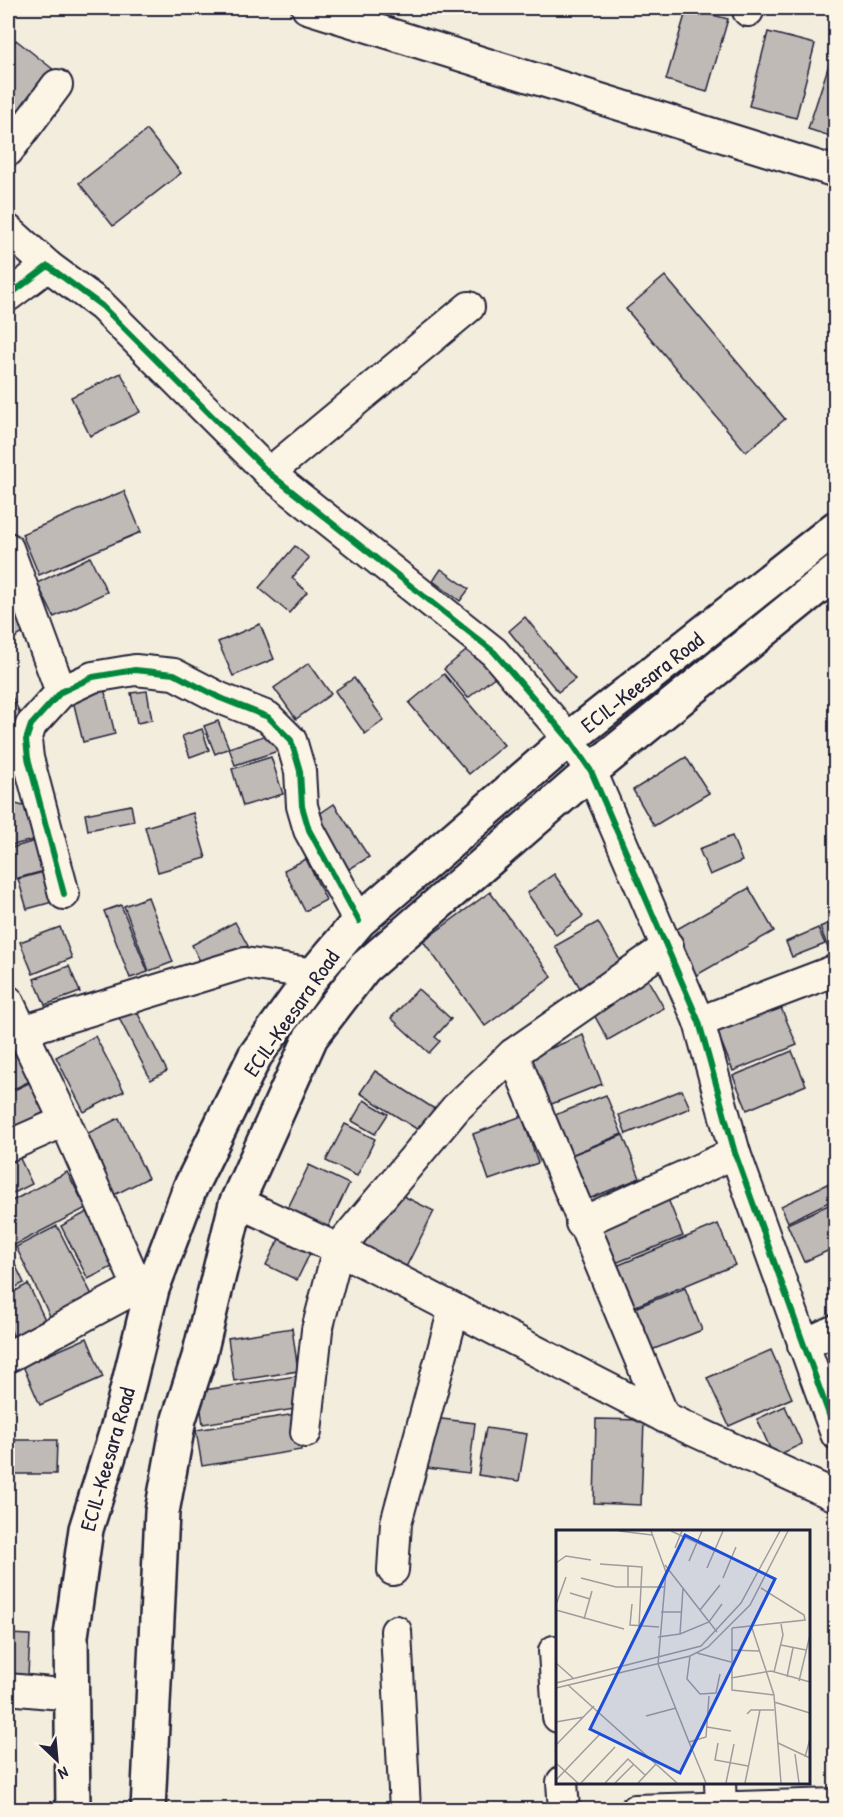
<svg xmlns="http://www.w3.org/2000/svg" width="843" height="1817" font-family="'Patrick Hand',sans-serif">
	<rect width="100%" height="100%" fill="#f3edde"/>
	<filter id="ink" filterUnits="userSpaceOnUse"><feTurbulence type="fractalNoise" baseFrequency=".0167" numOctaves="2"/><feDisplacementMap in="SourceGraphic" scale="12" xChannelSelector="R" yChannelSelector="G"/><feConvolveMatrix kernelMatrix="1 2 1 2 8 2 1 2 1" color-interpolation-filters="sRGB"/></filter>
	<g filter="url(#ink)">
		<!-- building -->
		<g fill="#bfbab6" stroke="#22223b" stroke-width="1.5">
			<path d="M687,8L728,19L707,92L666,80Z"/>
			<path d="M768,32L815,44L796,118L749,106Z"/>
			<path d="M16,40L54,70L18,114L8,105V50Z"/>
			<path d="M834,49H836V138L808,129Z"/>
			<path d="M147,130L181,173L113,226L79,183Z"/>
			<path d="M665,276L785,419L746,452L626,309Z"/>
			<path d="M121,373L140,412L90,436L71,397Z"/>
			<path d="M124,491L141,532L39,575L22,534Z"/>
			<path d="M295,546L309,558L292,578L307,592L289,613L259,588Z"/>
			<path d="M90,557L107,592L54,617L37,583Z"/>
			<path d="M441,569L469,589L460,601L433,581Z"/>
			<path d="M12,597L30,629L8,642V599Z"/>
			<path d="M525,617L575,679L558,692L509,631Z"/>
			<path d="M260,624L274,659L233,676L218,642Z"/>
			<path d="M477,642L501,672L468,698L444,669Z"/>
			<path d="M309,663L331,694L296,719L274,688Z"/>
			<path d="M444,674L504,745L469,774L409,703Z"/>
			<path d="M354,678L384,720L365,734L335,691Z"/>
			<path d="M103,684L115,734L83,742L71,692Z"/>
			<path d="M8,689L21,715L8,722Z"/>
			<path d="M147,691L152,720L137,723L131,693Z"/>
			<path d="M218,721L229,748L215,754L204,726Z"/>
			<path d="M202,729L209,750L190,757L182,736Z"/>
			<path d="M272,733L278,751L235,765L229,748Z"/>
			<path d="M271,757L283,794L243,806L232,769Z"/>
			<path d="M686,757L709,793L654,826L633,790Z"/>
			<path d="M8,802L35,809L42,838L8,846Z"/>
			<path d="M334,804L369,857L343,873L309,821Z"/>
			<path d="M131,805L134,821L88,830L85,814Z"/>
			<path d="M193,813L206,858L158,872L145,827Z"/>
			<path d="M732,836L742,861L710,875L699,849Z"/>
			<path d="M35,841L44,871L11,880L8,867V849Z"/>
			<path d="M306,859L326,900L305,911L284,870Z"/>
			<path d="M47,871L56,901L27,909L18,879Z"/>
			<path d="M554,874L583,916L556,935L527,893Z"/>
			<path d="M749,888L774,931L695,976L670,933Z"/>
			<path d="M490,892L552,977L485,1026L423,941Z"/>
			<path d="M148,897L173,962L149,971L124,906Z"/>
			<path d="M121,905L148,972L130,978L104,911Z"/>
			<path d="M836,920V954L831,956L820,927Z"/>
			<path d="M235,922L248,946L204,969L192,945Z"/>
			<path d="M598,922L622,964L580,988L555,946Z"/>
			<path d="M60,927L72,958L33,974L20,942Z"/>
			<path d="M818,928L825,944L792,957L786,942Z"/>
			<path d="M69,966L80,992L45,1005L34,979Z"/>
			<path d="M644,973L664,1008L608,1040L588,1004Z"/>
			<path d="M836,980V1011L825,985Z"/>
			<path d="M418,989L451,1019L435,1037L440,1041L429,1053L391,1018Z"/>
			<path d="M779,1003L797,1045L733,1071L716,1029Z"/>
			<path d="M136,1010L167,1071L151,1080L119,1018Z"/>
			<path d="M583,1035L602,1084L544,1107L525,1059Z"/>
			<path d="M95,1036L124,1091L84,1112L56,1057Z"/>
			<path d="M23,1050L36,1078L8,1092V1058Z"/>
			<path d="M792,1051L806,1085L747,1110L733,1076Z"/>
			<path d="M375,1071L441,1113L426,1135L360,1093Z"/>
			<path d="M37,1079L51,1109L8,1130V1093Z"/>
			<path d="M682,1090L690,1108L626,1134L619,1115Z"/>
			<path d="M606,1095L622,1134L571,1155L555,1115Z"/>
			<path d="M364,1100L388,1114L375,1134L352,1121Z"/>
			<path d="M522,1116L538,1163L489,1180L473,1134Z"/>
			<path d="M119,1118L148,1178L114,1195L84,1135Z"/>
			<path d="M345,1124L375,1139L357,1176L326,1161Z"/>
			<path d="M623,1135L640,1178L586,1200L569,1156Z"/>
			<path d="M15,1148L32,1184L8,1196V1151Z"/>
			<path d="M309,1165L349,1184L327,1229L287,1210Z"/>
			<path d="M67,1172L86,1208L11,1247L8,1239V1203Z"/>
			<path d="M827,1184L835,1199L788,1222L781,1206Z"/>
			<path d="M391,1190L434,1211L402,1275L359,1254Z"/>
			<path d="M666,1194L683,1236L613,1264L596,1222Z"/>
			<path d="M835,1202L836,1247L804,1262L787,1224Z"/>
			<path d="M87,1212L116,1265L88,1279L61,1226Z"/>
			<path d="M718,1224L735,1265L631,1308L614,1267Z"/>
			<path d="M57,1226L93,1297L51,1318L16,1247Z"/>
			<path d="M280,1237L311,1251L297,1280L266,1265Z"/>
			<path d="M13,1260L24,1283L8,1291V1262Z"/>
			<path d="M28,1284L48,1326L16,1342L8,1324V1295Z"/>
			<path d="M685,1288L702,1330L649,1351L632,1309Z"/>
			<path d="M292,1328L298,1371L234,1381L228,1338Z"/>
			<path d="M87,1338L103,1377L40,1405L23,1366Z"/>
			<path d="M771,1350L792,1398L729,1426L707,1378Z"/>
			<path d="M296,1376L301,1408L203,1424L198,1391Z"/>
			<path d="M785,1406L802,1444L774,1457L757,1419Z"/>
			<path d="M295,1414L301,1450L202,1466L196,1430Z"/>
			<path d="M425,1417L475,1423L469,1473L419,1467Z"/>
			<path d="M596,1419L644,1420L641,1505L594,1503Z"/>
			<path d="M486,1428L527,1434L519,1481L478,1475Z"/>
			<path d="M8,1440H57L56,1474H8Z"/>
			<path d="M8,1634L30,1635L28,1675H8Z"/>
		</g>
		<g fill="none" stroke-linecap="round" stroke-linejoin="round">
			<!-- minor casing -->
			<g stroke="#22223b" stroke-width="34">
				<g id="minor">
					<path d="M307,8L836,172"/>
					<path d="M748,11L749,8"/>
					<path d="M8,151L57,85"/>
					<path d="M8,230L48,266"/>
					<path d="M8,296L48,266L102,306L269,473L494,652L569,739L591,771L699,1022L735,1153L836,1434"/>
					<path d="M269,473L469,307"/>
					<path d="M8,548L61,692"/>
					<path d="M64,894L28,758L26,740L31,725L61,692L93,677L135,670L174,674L220,698L268,717L291,740L300,771L302,806L309,830L359,921"/>
					<path d="M8,1001L65,1121L138,1287L152,1289"/>
					<path d="M699,1022L836,970"/>
					<path d="M22,1031L245,963L314,974"/>
					<path d="M513,1054L664,1417"/>
					<path d="M8,1146L65,1121"/>
					<path d="M238,1202L338,1249L664,1417L836,1496"/>
					<path d="M581,1223L735,1153"/>
					<path d="M803,1345L836,1330"/>
					<path d="M8,1357L138,1287"/>
					<path d="M306,1432L317,1330L338,1249L456,1108L513,1054L668,946"/>
					<path d="M393,1570L396,1523L454,1309"/>
					<path d="M396,1631L405,1810"/>
					<path d="M554,1651L558,1717"/>
					<path d="M8,1689L72,1695"/>
					<path d="M562,1782L564,1810"/>
					<path d="M720,1782L721,1810"/>
					<path d="M635,1810L836,1804"/>
				</g>
			</g>
			<!-- major casing -->
			<g stroke="#22223b" stroke-width="38">
				<g id="major">
					<path d="M73,1810L71,1636L86,1529L118,1427L152,1289L190,1188L255,1056L314,974L359,921L569,739L836,528"/>
					<path d="M148,1810L162,1512L179,1419L199,1357L236,1204L311,1037L364,968L591,771L836,572"/>
				</g>
			</g>
			<!-- minor -->
			<use href="#minor" stroke="#fcf5e5" stroke-width="30"/>
			<!-- major -->
			<use href="#major" stroke="#fcf5e5" stroke-width="33"/>
			<!-- cycleway casing -->
			<g stroke="#fcf5e5" stroke-width="10">
				<g id="cycleway">
					<path d="M8,296L48,266L102,306L269,473L494,652L569,739L591,771L699,1022L735,1153L836,1434"/>
					<path d="M64,894L28,758L26,740L31,725L61,692L93,677L135,670L174,674L220,698L268,717L291,740L300,771L302,806L309,830L359,921"/>
				</g>
			</g>
			<!-- cycleway -->
			<use href="#cycleway" stroke="#00873e" stroke-width="6"/>
		</g>
	</g>
	<g text-anchor="middle" dominant-baseline="central" stroke-width="4.5" stroke-linejoin="round" paint-order="stroke">
		<!-- street labels -->
		<g font-size="22" fill="#22223b" stroke="#fcf5e5">
			<text transform="translate(642 682) rotate(-38)">ECIL-Keesara Road</text>
			<text transform="translate(291 1013) rotate(-55)">ECIL-Keesara Road</text>
			<text transform="translate(107 1459) rotate(-74)">ECIL-Keesara Road</text>
		</g>
	</g>
	<!-- overview -->
	<g transform="translate(556 1530)">
		<rect width="254" height="254" fill="#f3edde"/>
		<path fill="none" stroke="#9f9c9d" stroke-width="1.5" d="M63,1L96,5M95,1L110,42L102,134L133,212L150,207L153,166M115,1L193,36M119,18L126,1M133,31L146,1M0,33L10,26L35,30M44,34L86,37L83,96M109,35L161,102M72,36V57M151,38L167,1M25,48L60,57H108M167,48L180,17M14,63L34,69M76,74L74,95L103,97M0,75L10,47M0,80L68,99M144,80L164,55M105,82H126M28,89L36,61M176,98L249,90L248,85L205,58M176,98V160L218,165M196,98L218,165L225,253M124,104L127,58M102,107L124,104L153,92L166,74M225,115L250,120M175,120L203,121M141,123L175,132M134,126L131,149L144,164L160,163L164,144M0,133L17,148M218,142L227,105L225,94M231,147L237,118M175,148L215,141L254,152M243,151L254,105M0,153L145,116L185,73L224,1M12,155L121,253M0,158L134,126L152,117L194,75L232,1M218,172L254,183M191,184L195,180H218M90,186L120,178M0,192L28,187M151,197L175,201M133,212L150,253M162,213L159,230L192,236M222,213L254,228M0,215L38,176M239,224L243,253M249,227L254,209M0,233L22,253M0,250L45,203M25,253L59,217M49,253L72,229L89,245M59,253L78,234M82,253L100,234M170,253L178,214M189,253L204,180"/>
		<path fill="#1d4ed8" fill-opacity="0.15" stroke="#1d4ed8" stroke-width="3" d="M129,5L219,49L124,243L34,199Z"/>
		<rect width="254" height="254" fill="none" stroke="#22223b" stroke-width="3"/>
	</g>
	<!-- margin -->
	<rect width="843" height="1817" fill="none" stroke="#fcf5e5" stroke-width="30"/>
	<rect x="15" y="15" width="813" height="1787" fill="none" stroke="#22223b" stroke-width="2" filter="url(#ink)"/>
	<!-- north arrow -->
	<g transform="translate(57 1760) rotate(154)" stroke="#fcf5e5" stroke-width="4.5" paint-order="stroke">
	<path d="M0-4.5L10 22L0 15L-10 22Z" fill="#22223b"/>
	<text y="-9" font-size="16" font-weight="bold" text-anchor="middle" fill="#22223b">N</text>
	</g>
</svg>
